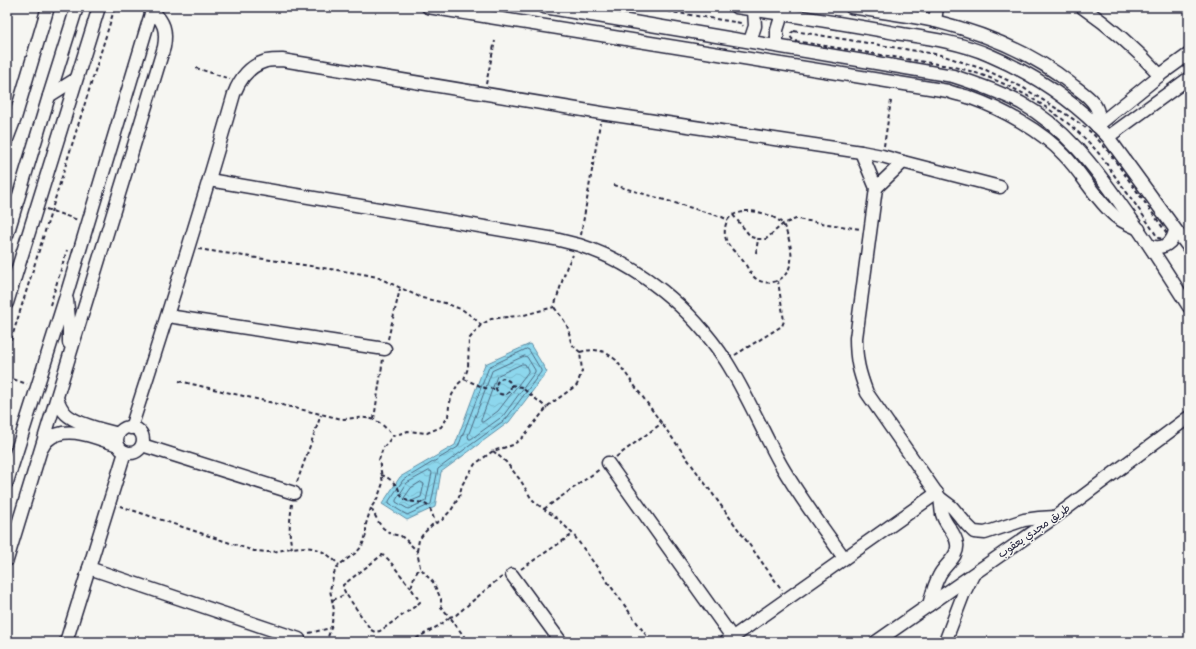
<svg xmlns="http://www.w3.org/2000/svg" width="1196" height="649" font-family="'Balsamiq Sans','Playpen Sans Arabic',sans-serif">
	<defs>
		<pattern id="water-waves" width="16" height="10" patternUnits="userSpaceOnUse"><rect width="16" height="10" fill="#8dd7ed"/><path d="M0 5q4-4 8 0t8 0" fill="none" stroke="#79b8cc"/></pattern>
	</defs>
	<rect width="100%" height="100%" fill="#f6f6f2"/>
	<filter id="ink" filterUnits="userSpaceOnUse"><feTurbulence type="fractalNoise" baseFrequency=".025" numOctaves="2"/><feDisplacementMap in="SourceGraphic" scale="8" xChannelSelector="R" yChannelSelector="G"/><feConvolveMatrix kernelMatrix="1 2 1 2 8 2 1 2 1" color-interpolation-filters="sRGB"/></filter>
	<g filter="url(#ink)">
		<!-- water -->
		<path fill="url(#water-waves)" stroke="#628fa6" d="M530,344L547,372L509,422L441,472L435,507L407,520L382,504L400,477L455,445L485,364Z"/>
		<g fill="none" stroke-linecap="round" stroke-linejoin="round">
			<!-- shore -->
			<g stroke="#4d6a82" stroke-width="1">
				<path d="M527,349L529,350L541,370V372L506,419L438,469L431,504L407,515L389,504V501L403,480L458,447L489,367Z"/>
				<path d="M525,356L527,357L535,370V372L503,416L471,439H469L468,436L492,371Z"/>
				<path d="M522,364H525L528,370V372L498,411L483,422H481V420L497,376Z"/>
				<path d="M429,471H431L432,473L426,501L408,509L396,502V500L407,483Z"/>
				<path d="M421,482L424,484L421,497L409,502L405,500L404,498L411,488Z"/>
			</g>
			<!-- minor casing -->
			<g stroke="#22223b" stroke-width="15">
				<g id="minor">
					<path d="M428,7L948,91C955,94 963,95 971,98C1002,109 1042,131 1064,155C1082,173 1095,199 1115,216C1122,222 1130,225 1139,229"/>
					<path d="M544,7L953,76C978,84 998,91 1021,103C1064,127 1094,166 1122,206C1146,239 1167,273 1189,307"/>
					<path d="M736,7C789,15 842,23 895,33C927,38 959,42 989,55C1034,74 1074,101 1108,137L1189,248"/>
					<path d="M851,7C879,12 907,15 935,21C983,33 1031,52 1070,83C1080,91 1096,100 1098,113C1099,117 1097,122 1097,126"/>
					<path d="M1082,7C1111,27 1136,49 1160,75"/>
					<path d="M935,21L937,7"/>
					<path d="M750,41L755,26L754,10"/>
					<path d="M777,46V30L782,14"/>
					<path d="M49,96L76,79"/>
					<path d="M1097,126L1160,75L1189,54"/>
					<path d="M1108,137L1189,78"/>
					<path d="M7,139L15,118L48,7"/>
					<path d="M861,152L876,188L856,338C856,360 859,372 867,393L940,498L952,507L967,525L974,532L985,533L1024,520L1039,518L1055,517"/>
					<path d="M209,180L555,239C563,241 571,243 579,245C639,264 692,309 726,361C747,394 762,431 781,465C800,498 823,528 844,558"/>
					<path d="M876,188L903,162"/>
					<path d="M7,235L49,96L77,7"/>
					<path d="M1150,246C1164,250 1173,243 1175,230"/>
					<path d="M67,300L69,319V343"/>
					<path d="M7,303L99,7"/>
					<path d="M168,316L385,349"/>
					<path d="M57,398C59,404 61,409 66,414C76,424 104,430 118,434"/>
					<circle cx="130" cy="440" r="13"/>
					<path d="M131,428C167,317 202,206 234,94C240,78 249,66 266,61C271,60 277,60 282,60L601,113L861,152L882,156L903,162L1000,187"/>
					<path d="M142,445L294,493"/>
					<path d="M42,448C44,445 45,442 48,440C66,423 98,439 118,445"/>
					<path d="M608,463L732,637"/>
					<path d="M7,482L66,296L153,7"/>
					<path d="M7,560L164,47C167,30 164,22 152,10"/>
					<path d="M89,568L299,639"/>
					<path d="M512,575L561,642"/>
					<path d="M929,605C932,594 934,585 939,576C944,565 959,557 957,544C956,533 945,525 942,514C941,509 941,503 940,498"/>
					<path d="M66,642L125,452"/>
					<path d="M726,642L937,493"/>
					<path d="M876,642L1055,517L1189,417"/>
					<path d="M945,642L963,595L973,575"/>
				</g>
			</g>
			<!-- path -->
			<g stroke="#22223b" stroke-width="2" stroke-dasharray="4 3" stroke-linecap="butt">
				<path d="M640,7L741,23L743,26"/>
				<path d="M794,31L941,55L986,70L1022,87L1067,115L1082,125L1093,134L1108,151L1166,232L1167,236L1164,239L1158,238C1146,219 1133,201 1120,183C1113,174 1107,164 1101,156C1066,113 1003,76 949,66L795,41C791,39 790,37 791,33Z"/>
				<path d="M196,68L230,79"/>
				<path d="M486,84L495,41"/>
				<path d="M884,146L891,101"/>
				<path d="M614,185L722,217L728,220"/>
				<path d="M46,209L78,220"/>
				<path d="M745,211C758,211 771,214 782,223C784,226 786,230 787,234C792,247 795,266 783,277C775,284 761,285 753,276C748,270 745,262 739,256C735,252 730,248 727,242C723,234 724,220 733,215C736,213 741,213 745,211Z"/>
				<path d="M733,215L751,237L758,239H766L783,224L796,219L860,229"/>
				<path d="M581,235L600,123"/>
				<path d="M198,249L363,274L377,277L422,298L445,303L463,310L474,318L481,325"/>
				<path d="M756,253L758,239"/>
				<path d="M50,305L67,250"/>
				<path d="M388,339L400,289"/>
				<path d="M580,352C596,348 604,350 616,360L782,590"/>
				<path d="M7,353L115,7"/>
				<path d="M735,355L782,326L784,321L778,281"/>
				<path d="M7,377L27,384"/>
				<path d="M464,379L485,388L495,389"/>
				<path d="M179,381L342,419C369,417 375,415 393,436"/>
				<path d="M511,385C511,392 507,396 500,394C493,389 495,381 503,378L509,381L511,385L521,387L547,408"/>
				<path d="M374,419L383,359"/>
				<path d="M493,451L506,462L521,481L531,498L537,504L558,519L573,534L651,642"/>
				<path d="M616,457L662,423"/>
				<path d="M381,475C387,476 395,483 398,488C400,492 400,496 404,499C411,504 422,500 428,506C432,511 433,518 436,523"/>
				<path d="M297,482L321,415"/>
				<path d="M292,504C290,520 288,532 292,548"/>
				<path d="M120,506L254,551C259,551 265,552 270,552C277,552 284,549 292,548C313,545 325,550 339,565"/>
				<path d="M544,509L600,469"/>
				<path d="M417,551L419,540L424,533L432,525L442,520L452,509L459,497L462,485L475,464L493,451L513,445L523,437L549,405L577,385L582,371L580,352C567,342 572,339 567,326C564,319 558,313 554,307"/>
				<path d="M521,569L573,534"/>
				<path d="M502,577L495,582L456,615L450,617L441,607V599L433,582L426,575L420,567L417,551L406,540L401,536L391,534L383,528L379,523L371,508L378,497L383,483L379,460L383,448L393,436L408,431L427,433L441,427L448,417L449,406L452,395L458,384L464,379L468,368L469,339L481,325L491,319L524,315L554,307L567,266L573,255"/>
				<path d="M411,588L388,559L384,556L382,555L343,585V588L346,594L371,630L375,632L380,631L417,605L420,602L411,588L414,577L420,567"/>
				<path d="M333,600L346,594"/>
				<path d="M309,633L331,628"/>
				<path d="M97,641L102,642"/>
				<path d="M324,642L328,637L331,628L334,610L330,590L334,573L339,565L357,552L362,546L366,535V524L371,508"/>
				<path d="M410,642L440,625L450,617L468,642"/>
			</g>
			<!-- minor -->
			<use href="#minor" stroke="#f6f6f2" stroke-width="12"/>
		</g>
	</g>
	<g text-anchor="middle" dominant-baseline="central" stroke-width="3" stroke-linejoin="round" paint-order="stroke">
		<!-- street labels -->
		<g font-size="11" fill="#22223b" stroke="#f6f6f2">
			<text transform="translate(1034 531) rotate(-35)">طريق مجدي يعقوب</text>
		</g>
	</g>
	<!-- margin -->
	<rect width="1196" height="649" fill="none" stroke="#f6f6f2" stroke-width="24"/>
	<rect x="12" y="12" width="1172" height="625" fill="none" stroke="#22223b" stroke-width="1.5" filter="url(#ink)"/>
</svg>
